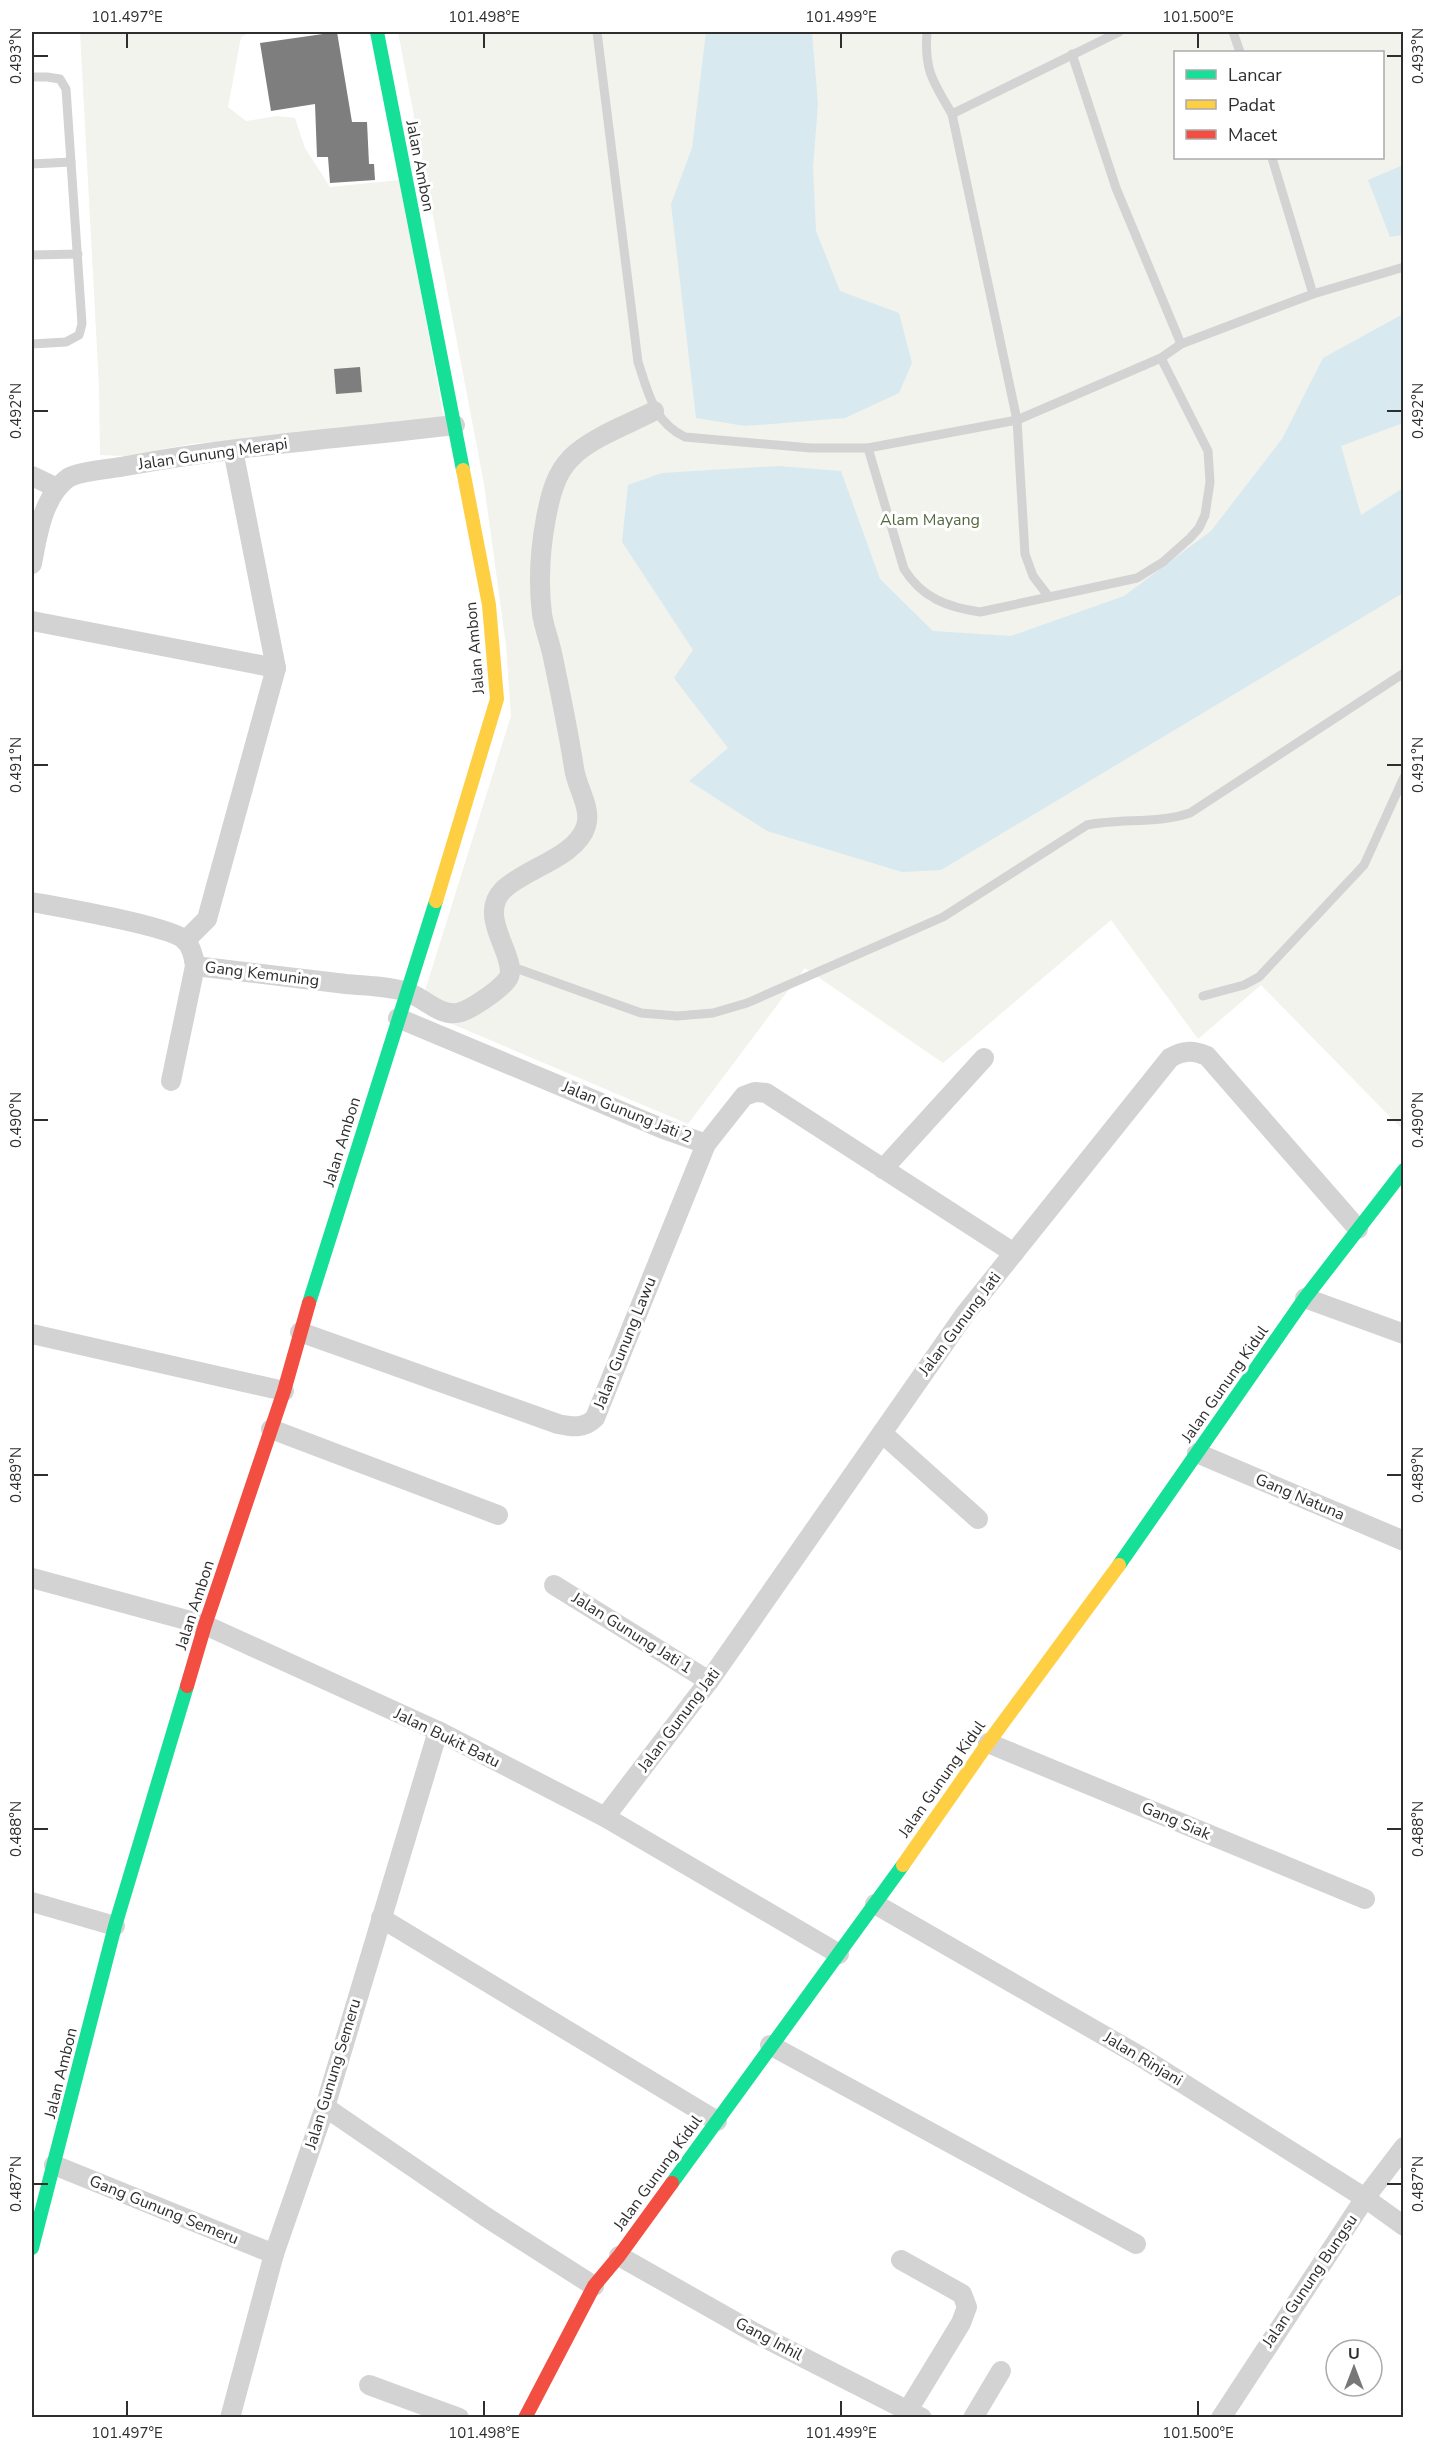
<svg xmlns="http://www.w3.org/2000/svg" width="1435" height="2449" font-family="'Nunito Sans',sans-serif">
	<rect width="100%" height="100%" fill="#fff"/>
	<!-- green -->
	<g fill="#f1f3ec" fill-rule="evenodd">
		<path d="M80,32H251L241,37L228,107L246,121L277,116L295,118L305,148L330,187L400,180L444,419L320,437L197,443L125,456L100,455L99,386Z"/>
		<path d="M398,32H1403L1404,1126L1402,1129L1261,985L1198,1039L1111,920L943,1063L805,968L688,1124L419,1010L511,716L506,645L484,484ZM1176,52H1382V158H1176Z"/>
	</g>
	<!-- water -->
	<g fill="#d9e9f0">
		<path d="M706,32H812L818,104L813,167L816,231L840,291L899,313L912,363L899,393L845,418L745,426L696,418L671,204L692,148Z"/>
		<path d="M1403,165V235L1390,237L1368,180Z"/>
		<path d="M1403,314V423L1341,446L1361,515L1403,488V593L941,870L902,872L767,831L689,781L728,748L674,678L693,650L622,542L628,485L662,473L778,466L841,471L880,579L933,631L1011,636L1124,596L1211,531L1282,439L1323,358Z"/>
	</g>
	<!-- building -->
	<g fill="#7e7e7e">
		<path d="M337,32L352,122H367L369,164H374L375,180L330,183L328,157H317L315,104L271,111L260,43Z"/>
		<path d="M360,367L362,392L336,394L334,369Z"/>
	</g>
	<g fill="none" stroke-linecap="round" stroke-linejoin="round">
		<!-- lane -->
		<g stroke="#d3d3d3" stroke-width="9">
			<path d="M597,32L638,362C648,392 654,423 685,437L811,448H868L1017,420L1161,358L1181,344L1265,312L1313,294L1404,267"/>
			<path d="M927,32C924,70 933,82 952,114L1017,420L1025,554L1033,576L1049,597"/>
			<path d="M1233,32L1240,52"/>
			<path d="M1072,54L1116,188L1181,344"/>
			<path d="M32,77H47L60,79L66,89L82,324L79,335L66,342L32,344"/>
			<path d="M952,114L1119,32"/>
			<path d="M1272,158L1313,294"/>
			<path d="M32,164L71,162"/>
			<path d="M32,255L78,254"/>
			<path d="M868,448L904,569C922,598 947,607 980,612L1137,578L1163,562L1190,538L1199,528L1205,515L1210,482L1208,451L1161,358"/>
			<path d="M510,966L641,1013L677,1016L713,1013L747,1003L943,917L1087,825C1121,818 1157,824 1190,813L1404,673"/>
			<path d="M1203,996L1244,985L1259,977L1364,865L1404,777"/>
		</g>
		<!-- street -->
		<g stroke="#d3d3d3" stroke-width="20">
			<path d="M32,476L57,488"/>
			<path d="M32,564C37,536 43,496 68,478C79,471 111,469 126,466C234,446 345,438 455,425"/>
			<path d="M32,621L276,668"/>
			<path d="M32,902C58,907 170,926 185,940C192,947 194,958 195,966L171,1081"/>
			<path d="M185,941L207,919L276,668L233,450"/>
			<path d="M195,966C246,972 296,978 346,984C365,986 389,986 407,992C423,997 439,1016 457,1013C470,1011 499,990 507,980C522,961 475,918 503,890C524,869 577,857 586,826C592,808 576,786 574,768C568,729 560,691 552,653C549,640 544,627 542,614C538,582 540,550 546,518C550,497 555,474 571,458C590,438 629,424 654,411"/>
			<path d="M398,1018L661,1128L706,1144L744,1096L755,1092L766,1093L1014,1253"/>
			<path d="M883,1169L984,1058"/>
			<path d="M1305,1298L1404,1334"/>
			<path d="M300,1332L558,1424C572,1427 584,1429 595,1418L706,1144"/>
			<path d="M32,1334L284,1391"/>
			<path d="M271,1429L498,1515"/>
			<path d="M882,1433L978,1519"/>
			<path d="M1197,1453L1404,1541"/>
			<path d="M32,1578L205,1625L438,1731L605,1817L839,1954"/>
			<path d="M554,1585L709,1681"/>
			<path d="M988,1743L1365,1899"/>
			<path d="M605,1817L709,1681L965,1314L1170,1058C1184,1050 1193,1050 1207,1056L1358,1229"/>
			<path d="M32,1902L115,1926"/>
			<path d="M875,1904L1138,2055L1365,2198L1404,2226"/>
			<path d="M381,1918L717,2121"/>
			<path d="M770,2045L1136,2244"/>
			<path d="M325,2107L486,2217L594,2286"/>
			<path d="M54,2165L274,2254"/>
			<path d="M619,2256L755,2333L922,2418"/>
			<path d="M901,2260L962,2294L967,2307L961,2323L908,2410"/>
			<path d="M369,2385L459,2418"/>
			<path d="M230,2418L274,2254L325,2107L438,1731"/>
			<path d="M973,2418L1001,2371"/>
			<path d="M1221,2418L1365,2198L1404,2147"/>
		</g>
		<!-- fast -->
		<g stroke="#16e098" stroke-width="14">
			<path d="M377,32L463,470"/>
			<path d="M309,1303L436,901"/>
			<path d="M1119,1565L1305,1298L1404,1170"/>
			<path d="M672,2183L903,1865"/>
			<path d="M32,2248L115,1926L187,1686"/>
		</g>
		<!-- slow -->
		<g stroke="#ffcf43" stroke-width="14">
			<path d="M436,901L497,699L489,605L463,470"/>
			<path d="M903,1865L988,1743L1119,1565"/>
		</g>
		<!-- jam -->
		<g stroke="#f24e42" stroke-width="14">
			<path d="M187,1686L205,1625L284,1391L309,1303"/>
			<path d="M525,2418L594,2286L619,2256L672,2183"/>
		</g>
	</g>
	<!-- ticks -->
	<path fill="none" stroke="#2e2e2e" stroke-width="2" d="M127,33V48M484,33V48M841,33V48M1198,33V48M33,56H48M1387,56H1402M33,411H48M1387,411H1402M33,765H48M1387,765H1402M33,1120H48M1387,1120H1402M33,1475H48M1387,1475H1402M33,1829H48M1387,1829H1402M33,2184H48M1387,2184H1402M127,2401V2416M484,2401V2416M841,2401V2416M1198,2401V2416"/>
	<g text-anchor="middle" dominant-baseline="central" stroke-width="6" stroke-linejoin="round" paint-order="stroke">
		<!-- street labels -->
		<g font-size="16" fill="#2e2e2e" stroke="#fff">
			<text transform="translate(420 166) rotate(79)">Jalan Ambon</text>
			<text transform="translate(213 454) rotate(-8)">Jalan Gunung Merapi</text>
			<text transform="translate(475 648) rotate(-95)">Jalan Ambon</text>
			<text transform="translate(262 974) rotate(7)">Gang Kemuning</text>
			<text transform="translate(627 1112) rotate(22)">Jalan Gunung Jati 2</text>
			<text transform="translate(342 1142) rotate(-73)">Jalan Ambon</text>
			<text transform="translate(960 1324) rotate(-53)">Jalan Gunung Jati</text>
			<text transform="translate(625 1343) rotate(-68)">Jalan Gunung Lawu</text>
			<text transform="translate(1225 1384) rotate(-55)">Jalan Gunung Kidul</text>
			<text transform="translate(1300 1497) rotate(23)">Gang Natuna</text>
			<text transform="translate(195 1605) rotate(-72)">Jalan Ambon</text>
			<text transform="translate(632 1633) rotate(32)">Jalan Gunung Jati 1</text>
			<text transform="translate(679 1720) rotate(-53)">Jalan Gunung Jati</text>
			<text transform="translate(447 1738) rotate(26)">Jalan Bukit Batu</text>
			<text transform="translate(942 1779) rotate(-55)">Jalan Gunung Kidul</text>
			<text transform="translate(1176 1821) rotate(23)">Gang Siak</text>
			<text transform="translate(1143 2059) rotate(31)">Jalan Rinjani</text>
			<text transform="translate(61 2073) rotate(-76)">Jalan Ambon</text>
			<text transform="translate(333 2074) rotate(-73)">Jalan Gunung Semeru</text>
			<text transform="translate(658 2173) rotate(-54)">Jalan Gunung Kidul</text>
			<text transform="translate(164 2210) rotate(22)">Gang Gunung Semeru</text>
			<text transform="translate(1310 2281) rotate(-56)">Jalan Gunung Bungsu</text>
			<text transform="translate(769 2339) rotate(28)">Gang Inhil</text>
		</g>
		<!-- park labels -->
		<g font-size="16" fill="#54673e" stroke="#fff">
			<text x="930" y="520">Alam Mayang</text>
		</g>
	</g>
	<!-- border -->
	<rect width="1435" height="2449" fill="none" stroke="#ffffff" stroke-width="66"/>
	<!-- legend -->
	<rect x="1174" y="51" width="210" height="108" fill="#ffffff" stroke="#ababab" stroke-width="1.5"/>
	<rect x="1186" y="70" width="30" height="9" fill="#16e098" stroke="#ababab" stroke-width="1.5"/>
	<text x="1228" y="81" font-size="18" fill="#2e2e2e">Lancar</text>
	<rect x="1186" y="100" width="30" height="9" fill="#ffcf43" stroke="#ababab" stroke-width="1.5"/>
	<text x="1228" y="111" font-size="18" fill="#2e2e2e">Padat</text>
	<rect x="1186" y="130" width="30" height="9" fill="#f24e42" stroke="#ababab" stroke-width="1.5"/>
	<text x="1228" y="141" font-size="18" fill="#2e2e2e">Macet</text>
	<!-- north arrow -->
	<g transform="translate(1354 2368)"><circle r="28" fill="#ffffff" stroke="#ababab" stroke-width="1.5"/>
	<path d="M0-4.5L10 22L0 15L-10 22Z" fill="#777777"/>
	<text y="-9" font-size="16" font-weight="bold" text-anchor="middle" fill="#2e2e2e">U</text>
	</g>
	<rect x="33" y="33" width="1369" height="2383" fill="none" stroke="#2e2e2e" stroke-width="2"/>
	<g font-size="15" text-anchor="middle" fill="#2e2e2e">
		<text x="127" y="22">101.497°E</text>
		<text x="484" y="22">101.498°E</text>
		<text x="841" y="22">101.499°E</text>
		<text x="1198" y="22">101.500°E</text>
		<text transform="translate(16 56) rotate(-90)" y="5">0.493°N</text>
		<text transform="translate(1418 56) rotate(-90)" y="5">0.493°N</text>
		<text transform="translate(16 411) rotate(-90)" y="5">0.492°N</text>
		<text transform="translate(1418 411) rotate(-90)" y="5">0.492°N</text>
		<text transform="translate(16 765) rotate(-90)" y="5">0.491°N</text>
		<text transform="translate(1418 765) rotate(-90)" y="5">0.491°N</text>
		<text transform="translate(16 1120) rotate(-90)" y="5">0.490°N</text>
		<text transform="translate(1418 1120) rotate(-90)" y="5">0.490°N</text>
		<text transform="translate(16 1475) rotate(-90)" y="5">0.489°N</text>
		<text transform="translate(1418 1475) rotate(-90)" y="5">0.489°N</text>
		<text transform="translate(16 1829) rotate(-90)" y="5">0.488°N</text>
		<text transform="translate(1418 1829) rotate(-90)" y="5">0.488°N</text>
		<text transform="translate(16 2184) rotate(-90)" y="5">0.487°N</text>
		<text transform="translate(1418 2184) rotate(-90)" y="5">0.487°N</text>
		<text x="127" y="2438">101.497°E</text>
		<text x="484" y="2438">101.498°E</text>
		<text x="841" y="2438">101.499°E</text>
		<text x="1198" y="2438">101.500°E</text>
	</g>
</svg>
